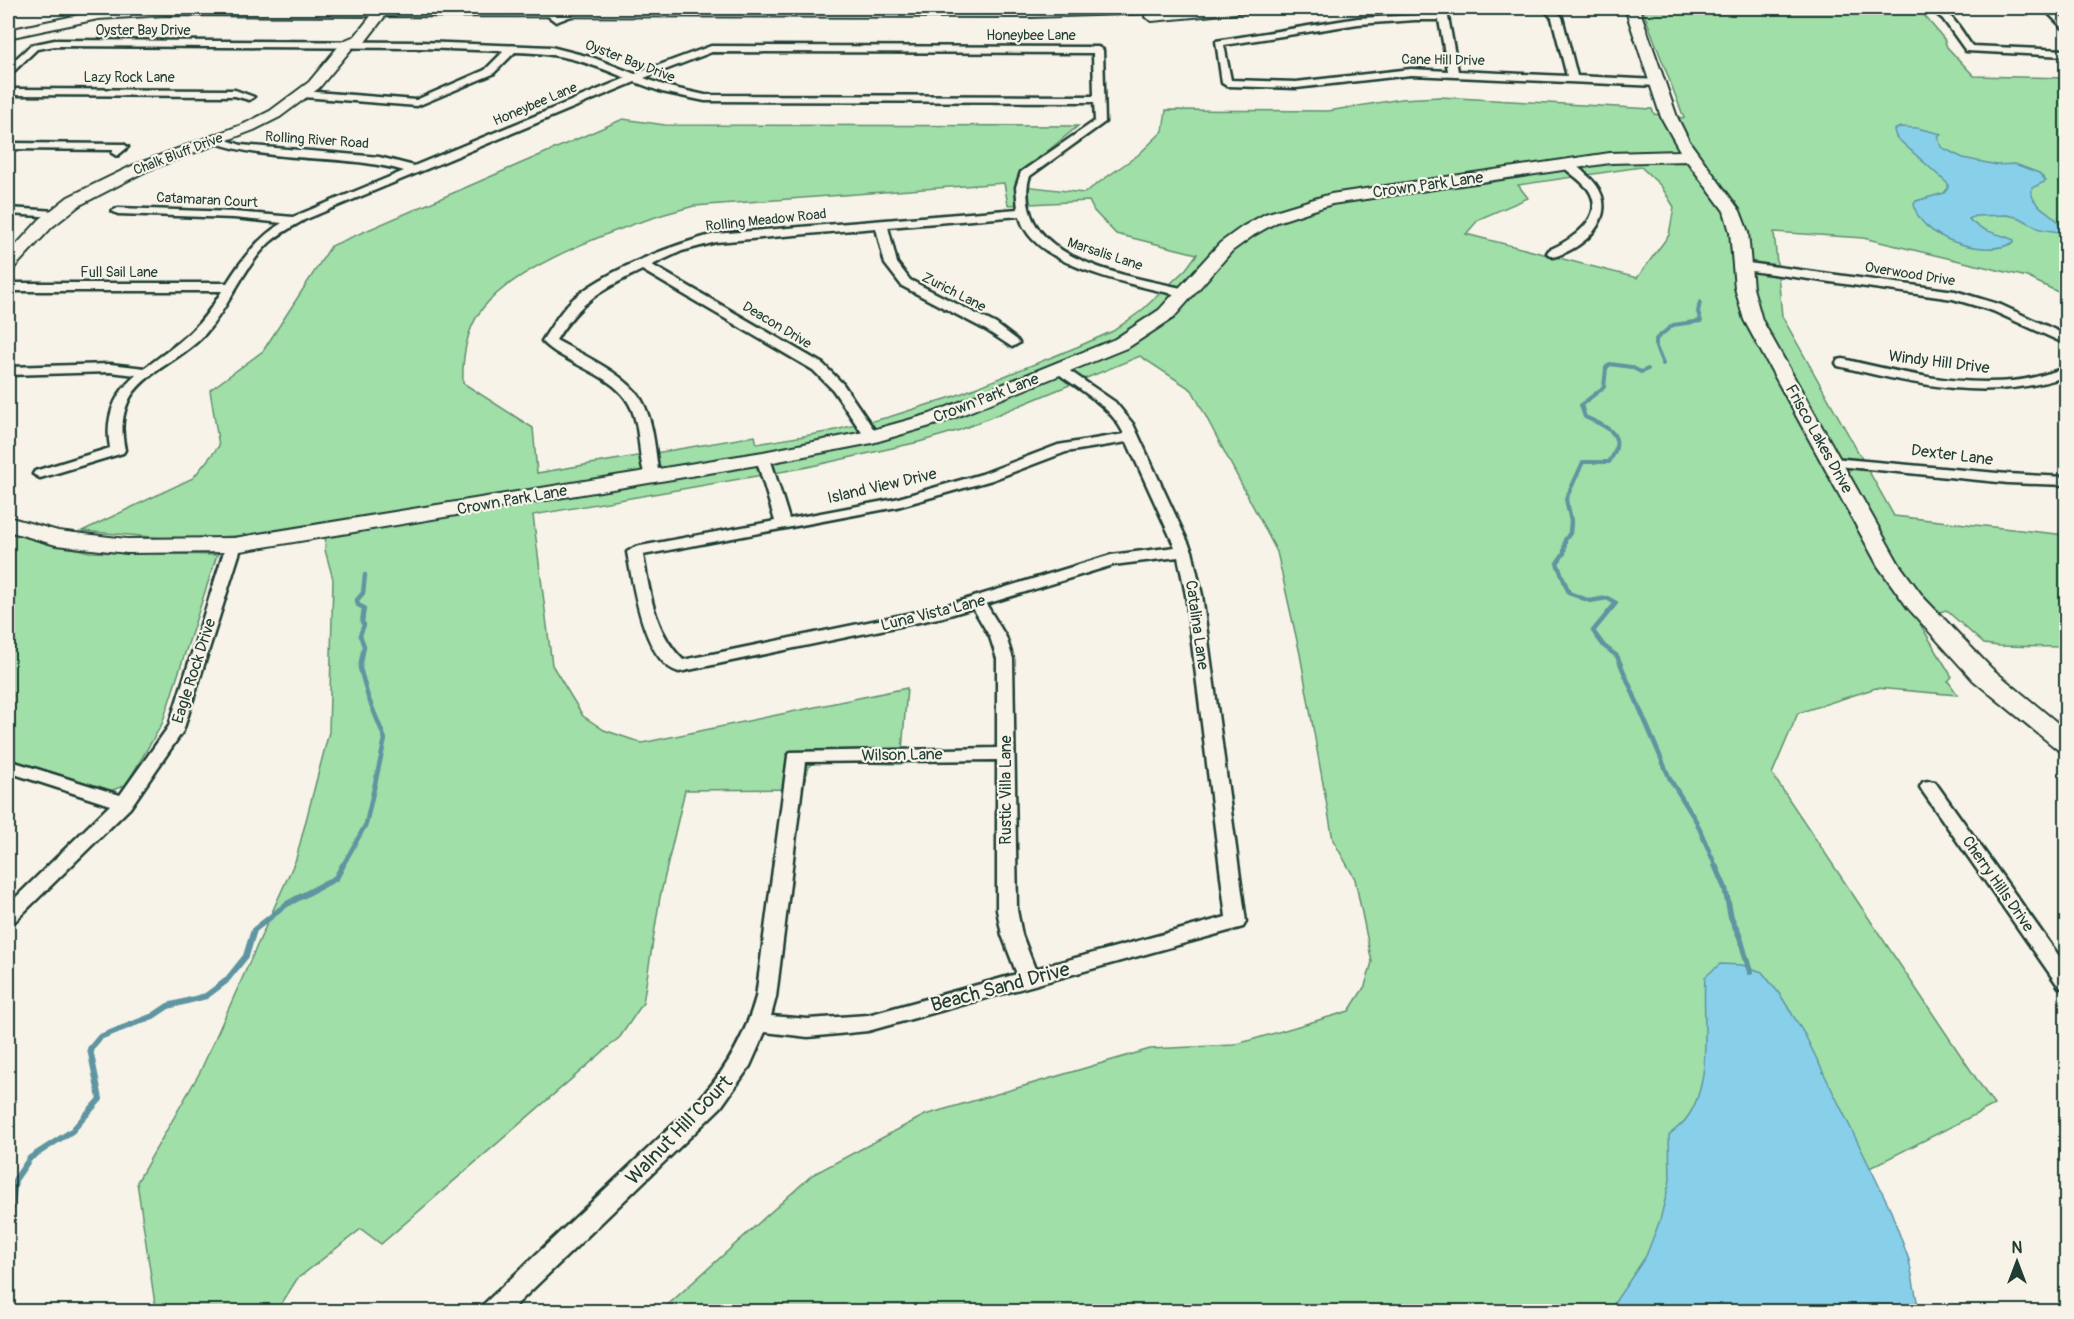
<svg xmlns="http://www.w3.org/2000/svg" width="2074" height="1319" font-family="Pangolin,sans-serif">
	<rect width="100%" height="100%" fill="#f7f3e8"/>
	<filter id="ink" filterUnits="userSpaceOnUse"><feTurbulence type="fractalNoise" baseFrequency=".0167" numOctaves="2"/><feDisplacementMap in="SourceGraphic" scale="12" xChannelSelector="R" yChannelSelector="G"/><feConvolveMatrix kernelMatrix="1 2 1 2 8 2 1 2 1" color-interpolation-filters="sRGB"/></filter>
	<g filter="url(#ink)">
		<!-- green -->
		<g fill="#a0dfa7" stroke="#608e6e" stroke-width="1.5" fill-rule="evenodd">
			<path d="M1642,8H1918L1944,39L1947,47L1974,76L2066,78V296L2027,277L1863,238L1774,232L1782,316L1894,516L2066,535V647L1998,646L1984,644L1946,610L1917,619L1952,677L1948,681L1958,695L1876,688L1798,713L1772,774L1994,1105L1767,1220L1698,1311H661L812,1175L925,1115L1150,1049L1234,1045L1349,1011L1365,986L1372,962L1355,879L1333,840L1300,654L1277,552L1192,390L1140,356L960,430L919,442L803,468L533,515L552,665L583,716L604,730L642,743L907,688L901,764L815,762L809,767L802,789L685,790L660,897L643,1003L620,1037L381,1244L361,1229L297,1279L277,1311H156L137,1182L200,1072L296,859L329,732L333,579L325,550L326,525L255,535L175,539L82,531L193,478L219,446L210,390L263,351L331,246L623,119L665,125L1078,126L1021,173L1015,185L1084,193L1138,155L1163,131L1166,110L1328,111L1401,99L1440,97L1652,109L1654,114L1684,118ZM1641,167L1661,186L1674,207L1669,235L1637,278L1466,234L1479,219L1528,198L1518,185ZM1004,183L1008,205L1089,201L1094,211L1116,234L1197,254L1186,269L1141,311L1113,331L1077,347L955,396L889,417L827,432L757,444L755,436L537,473L533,428L463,383C462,359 466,329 482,309C520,261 635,221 694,206Z"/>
			<path d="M8,533L90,552L217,555L162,724L126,785L113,790L101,791L8,760Z"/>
		</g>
		<!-- water -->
		<g fill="#88d0e9" stroke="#5e95a1" stroke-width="1.5">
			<path d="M1900,127L1917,128L1941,134L1938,137L1941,147L1963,158L1997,165L2015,164L2039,173L2046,181L2032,188C2028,208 2059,213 2061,229L2059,232L2040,229L2020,218L2007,215L1975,216L1969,219C1976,229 2002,235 2014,240V242C1988,259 1918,239 1914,204L1916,201L1944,193L1948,188V184L1896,137L1894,130Z"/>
			<path d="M1720,964L1742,965L1762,972L1781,996L1805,1035L1889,1206L1909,1260L1919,1311H1609L1646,1256L1660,1220L1670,1180L1669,1135C1674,1130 1682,1125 1686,1119C1714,1083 1702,1020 1705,977Z"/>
		</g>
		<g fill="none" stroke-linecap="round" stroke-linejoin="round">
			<!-- stream-far2 -->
			<g stroke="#5e95a1" stroke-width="4">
				<path d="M1663,364L1656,347V339L1673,325L1701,321L1698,312L1700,302"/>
				<path d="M1568,509L1566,499L1583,462H1609C1628,435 1608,427 1585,417L1581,405L1604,387L1606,368L1610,364L1631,367L1641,372L1648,369"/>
			</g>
			<!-- stream-far1 -->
			<g stroke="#5e95a1" stroke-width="4.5">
				<path d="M1568,507L1571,521L1570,533L1565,540L1564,553L1557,563L1569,593L1590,601L1607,598L1616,603L1593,631L1604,646L1617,656L1670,779L1696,821L1716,867"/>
				<path d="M342,867L366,824L385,739L368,697L360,668L364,646L360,635L364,625L362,622L364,608L358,605L357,600L363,593L365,575"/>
			</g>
			<!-- stream -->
			<g stroke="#5e95a1" stroke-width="6">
				<path d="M1715,865L1725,888L1731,917L1740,937L1750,972"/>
				<path d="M8,1240L15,1180L30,1158L72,1131L100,1099L90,1049L100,1037L153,1016L168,1006L206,996L226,981L246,956L254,930L287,904L336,878L343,865"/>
			</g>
			<!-- street casing -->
			<g stroke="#1f3d34" stroke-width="5">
				<g id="street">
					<path d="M548,8H556L554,12L557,15L567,11L570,8H579L574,15L556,22L544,13Z"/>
					<path d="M1442,8H1452L1448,17L1458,71L1567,76L1552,18L1543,8H1553L1562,17L1577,76L1658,80L1663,83L1658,86L1411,75L1296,88L1227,86L1222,83L1216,41L1358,18L1440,14ZM1415,20H1439L1448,71L1411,69L1296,82L1231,80L1224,45L1358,24Z"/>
					<path d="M1929,8C1950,6 1961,31 1972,46L2066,50V56L1966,51L1943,19Z"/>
					<path d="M2043,8H2052L2066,21V29L2063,28Z"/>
					<path d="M55,40L421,42L551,47L594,58L635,74L711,46L1098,47L1103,50L1105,122L1030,176C1026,186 1027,197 1029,208C1042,266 1141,278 1190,290L1192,293L1186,297C1142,286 1030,268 1020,216L888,227L897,263L910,280L996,324L1017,340L1019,343L1012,347L986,330L902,286L885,264L876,228L716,242L682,251L652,265L823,364L843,384L879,437L872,441L867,440L833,390L813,370L642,270C601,290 581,300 556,340C581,354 626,374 641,399C654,421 655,451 659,476L657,479H647C636,459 643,422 626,399C609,373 561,362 542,341C553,324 563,306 579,294C615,267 672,245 715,234L1018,209L1016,187L1021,172L1095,121L1094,102L705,101L662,92L635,82L304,220C292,227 279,234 269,243C242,269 230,306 205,334C184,358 149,369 131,396C121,414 121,431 125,450L123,453L40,478L33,474L35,471L110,448C105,419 113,395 136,375L110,372L8,375V367L110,364L145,368C182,340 197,332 222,291H8V283H227C242,259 258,238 282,223L234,218L118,214L112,211L118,208L234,212L293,217L404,171C342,153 274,164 213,142V138H221L241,145L379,157L414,166L626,78C584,61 561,53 515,52L493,74L417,106L303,97L298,94L303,91L416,100L485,70L504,51L421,48L55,46L37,49L12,73L8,74V66L31,45ZM712,52L1093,53L1094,96L705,95L669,87L644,78Z"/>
					<path d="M8,89L235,90L254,97L249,100L235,96L8,95Z"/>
					<path d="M8,143L123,144L128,147L117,156L112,153L114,150L8,149Z"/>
					<path d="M1566,161C1575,163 1582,171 1589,177C1624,210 1589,247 1553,257L1547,253L1549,250C1570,241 1608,217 1588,189C1580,179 1569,173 1560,164Z"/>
					<path d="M8,208L57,211L63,214L57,217L8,214Z"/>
					<path d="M1741,262L1955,291L2001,305L2066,335V344L1993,311L1953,299L1737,269L1735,266Z"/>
					<path d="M1843,359C1898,372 1955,386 2012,381C2031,380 2048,373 2066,368V376C1991,403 1913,384 1838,366L1836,363L1838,360Z"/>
					<path d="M1061,365L1115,402L1133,424L1192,551L1202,595L1246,922L1243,927L868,1031L808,1037L765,1032L750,1066L721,1107L509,1312H480L484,1304L693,1106C724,1074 744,1040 756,997L788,756L791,752L997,748V659L990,637L973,608L943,617L679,672C643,662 633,583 627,552L635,547L775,521L756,458L763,454L770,458L789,519L895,499L982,474L1058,445L1124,434C1111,406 1080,390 1056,372L1054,369L1056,366ZM1127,442L1175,547L1111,555L941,607L683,660C654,631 650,594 643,555L897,507L992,480L1066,452ZM1178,557L1186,595L1226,917L1035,969L1022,935L1017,910L1013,659L1006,637L986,604L1113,565ZM997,760V910L1002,935L1017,974L868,1015L808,1019L771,1016L776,997L805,762Z"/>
					<path d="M1833,458L2008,474L2066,477V485L2008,483L1828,465L1826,462L1828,459Z"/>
					<path d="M234,540L242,545L183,731L130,808L15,921L8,923V905L110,805L8,772V760L120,795L169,726L226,545Z"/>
					<path d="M1929,781L1935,782L2066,966V989L2059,987L1923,792L1920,787L1923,782Z"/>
				</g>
			</g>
			<!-- secondary casing -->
			<g stroke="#1f3d34" stroke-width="4">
				<g id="secondary">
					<path d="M156,8H1174L1173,11L1208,8H1252L1245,12L1152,21L1145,17L1147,14L1155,13L1032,17L385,16L365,42L353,47L319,88L280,117L254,130L146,171L80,205L52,227L14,268L8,269V254L40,219L68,197L134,165L244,124L270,111L309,82L343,41L355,36L371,16L166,15L98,19L8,38V30L98,11Z"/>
					<path d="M1625,8H1639L1677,117L1689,141L1740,211L1748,232L1753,288L1762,320L1899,564L1924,598L1991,668L2066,730V752L2057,749L1973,680L1908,608L1878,566L1744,320L1735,288L1730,232L1724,211L1687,161L1610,163L1332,204L1277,222L1254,235L1232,251L1173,318L1129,347L944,422L872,443L763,464L234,552L127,553L56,545L8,531V517L58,531L127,539L234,538L763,452L869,431L930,414L1115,339L1159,310L1220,243L1242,227L1265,214L1331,194L1610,153L1680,151L1661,117Z"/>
				</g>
			</g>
			<!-- street -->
			<use href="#street" fill="#f7f3e8" fill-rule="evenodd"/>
			<!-- secondary -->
			<use href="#secondary" fill="#f7f3e8" fill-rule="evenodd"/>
		</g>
	</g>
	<g text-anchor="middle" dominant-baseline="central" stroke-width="4.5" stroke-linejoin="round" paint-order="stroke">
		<!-- far-street labels -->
		<g font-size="14" fill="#1f3d34" stroke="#f7f3e8">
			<text x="143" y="30">Oyster Bay Drive</text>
			<text x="1031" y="35">Honeybee Lane</text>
			<text transform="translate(1443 60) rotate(1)">Cane Hill Drive</text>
			<text transform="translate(630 61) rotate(21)">Oyster Bay Drive</text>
			<text x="129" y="77">Lazy Rock Lane</text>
			<text transform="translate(535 104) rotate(-23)">Honeybee Lane</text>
			<text transform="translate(317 140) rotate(4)">Rolling River Road</text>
			<text transform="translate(178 154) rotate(-21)">Chalk Bluff Drive</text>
			<text transform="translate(207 200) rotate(3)">Catamaran Court</text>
			<text transform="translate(766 220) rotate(-6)">Rolling Meadow Road</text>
			<text transform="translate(1105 254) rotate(18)">Marsalis Lane</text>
			<text x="119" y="272">Full Sail Lane</text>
			<text transform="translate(1910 274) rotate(9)">Overwood Drive</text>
			<text transform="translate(954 292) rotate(27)">Zurich Lane</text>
			<text transform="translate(777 325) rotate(31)">Deacon Drive</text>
		</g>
		<!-- street labels -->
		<g font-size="16" fill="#1f3d34" stroke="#f7f3e8">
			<text transform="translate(1428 185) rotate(-8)">Crown Park Lane</text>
			<text transform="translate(1939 362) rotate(7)">Windy Hill Drive</text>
			<text transform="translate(986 398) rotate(-21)">Crown Park Lane</text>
			<text transform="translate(1819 439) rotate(61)">Frisco Lakes Drive</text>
			<text transform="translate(1952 455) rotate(7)">Dexter Lane</text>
			<text transform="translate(882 486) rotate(-13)">Island View Drive</text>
			<text transform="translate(512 500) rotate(-10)">Crown Park Lane</text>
			<text transform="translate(933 613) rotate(-14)">Luna Vista Lane</text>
			<text transform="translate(1197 625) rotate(82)">Catalina Lane</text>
			<text transform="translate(194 671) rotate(-72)">Eagle Rock Drive</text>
			<text transform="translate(902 755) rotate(-1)">Wilson Lane</text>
			<text transform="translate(1006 790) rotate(-90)">Rustic Villa Lane</text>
			<text transform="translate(1998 884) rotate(55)">Cherry Hills Drive</text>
		</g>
		<!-- near-street labels -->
		<g font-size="20" fill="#1f3d34" stroke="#f7f3e8">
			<text transform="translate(1000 987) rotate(-15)">Beach Sand Drive</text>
			<text transform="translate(679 1130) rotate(-46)">Walnut Hill Court</text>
		</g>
	</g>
	<!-- margin -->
	<rect width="2074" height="1319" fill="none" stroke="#f7f3e8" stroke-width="30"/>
	<rect x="15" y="15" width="2044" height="1289" fill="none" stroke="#1f3d34" stroke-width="2" filter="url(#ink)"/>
	<!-- north arrow -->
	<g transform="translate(2017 1262)" stroke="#f7f3e8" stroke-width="4.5" paint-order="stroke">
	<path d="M0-4.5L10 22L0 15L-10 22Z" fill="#1f3d34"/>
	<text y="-9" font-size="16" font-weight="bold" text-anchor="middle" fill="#1f3d34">N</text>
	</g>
</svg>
